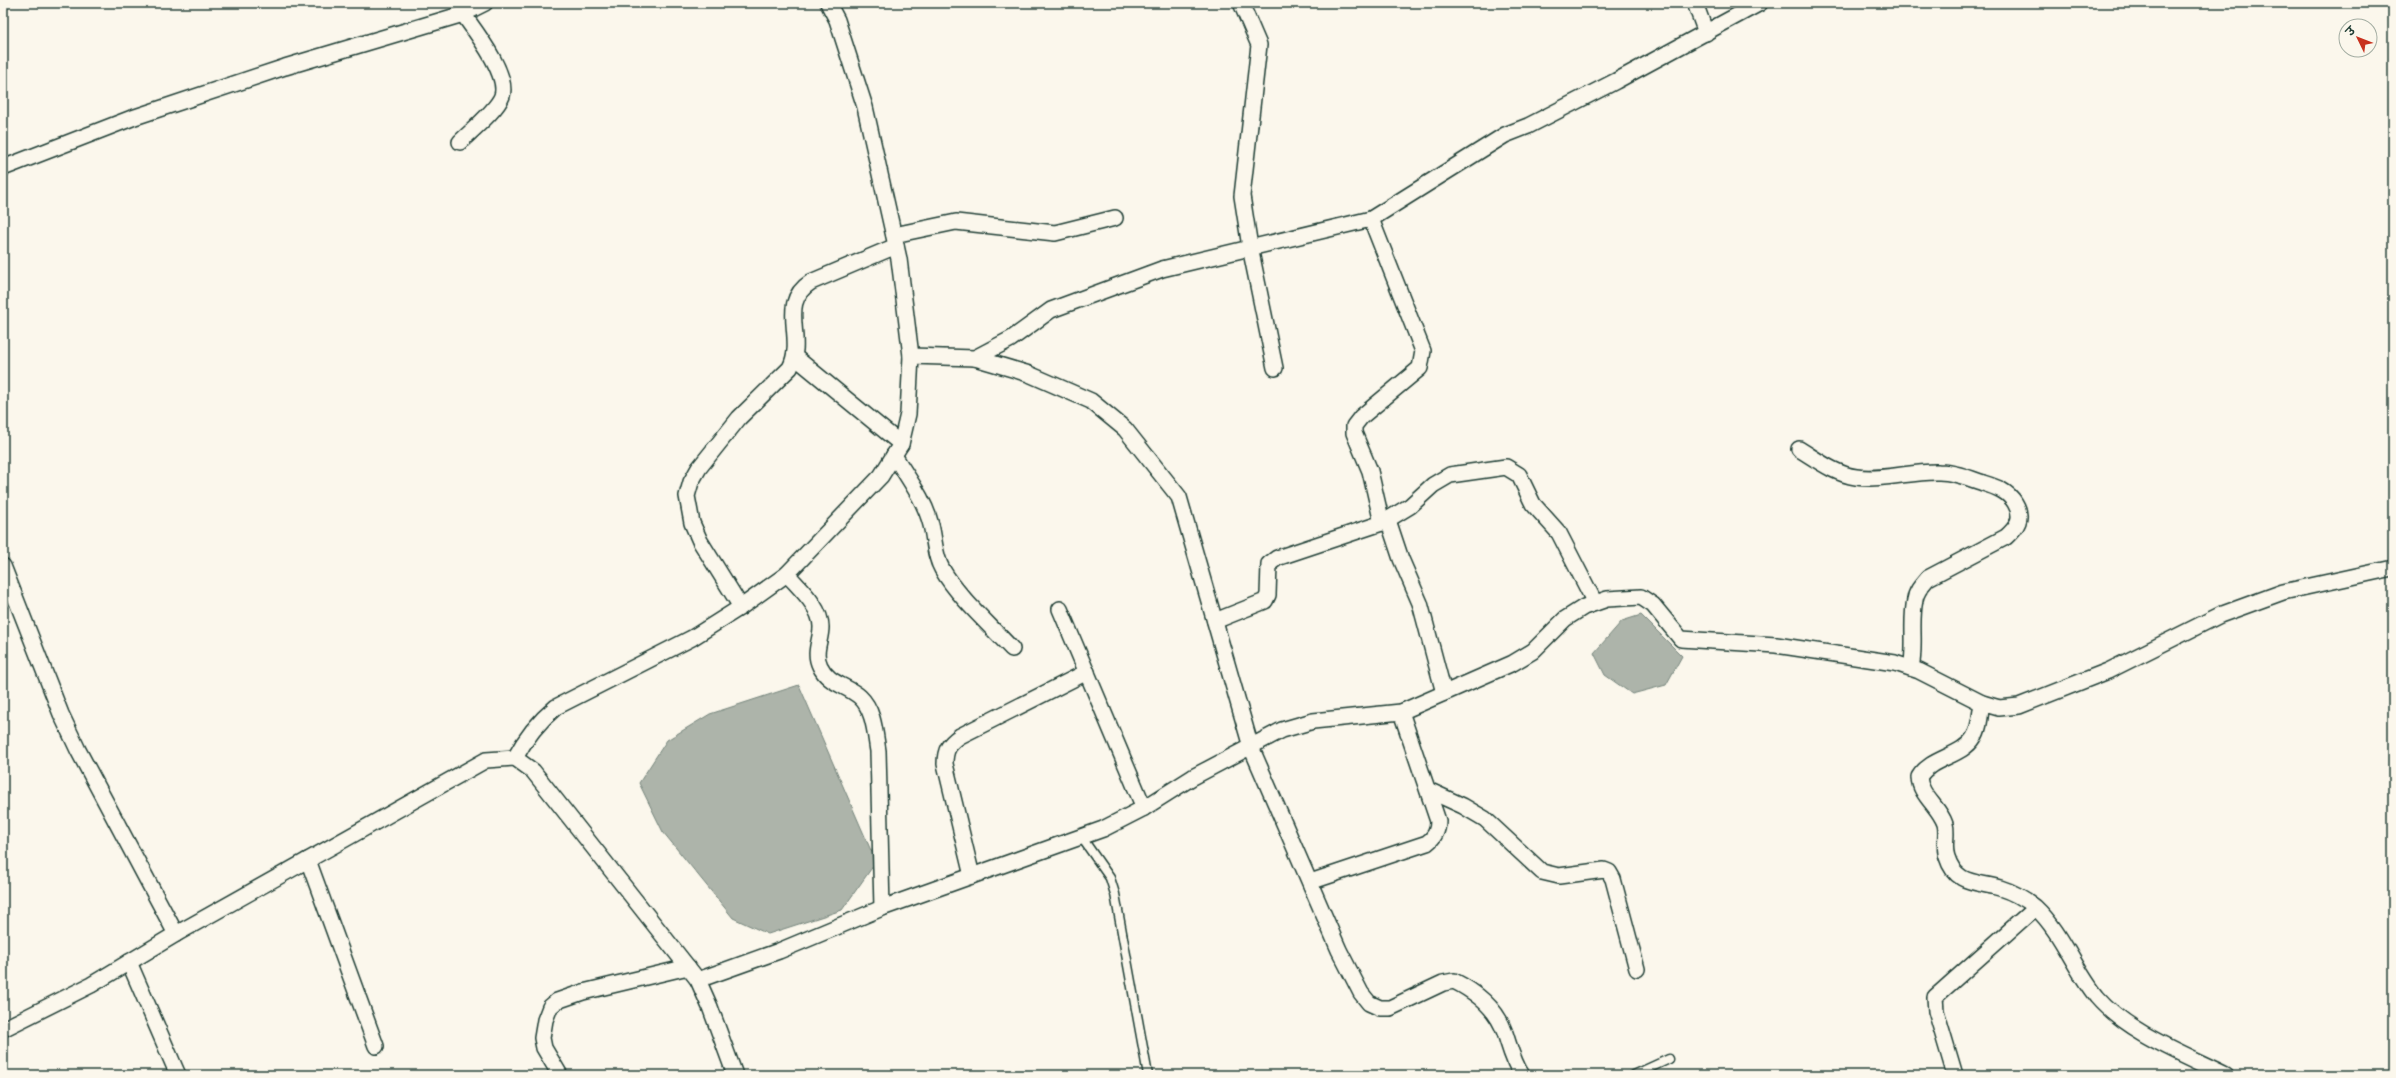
<svg xmlns="http://www.w3.org/2000/svg" width="2396" height="1078" font-family="'Gochi Hand','Playpen Sans Deva',sans-serif">
	<rect width="100%" height="100%" fill="#fbf7ec"/>
	<filter id="ink" filterUnits="userSpaceOnUse"><feTurbulence type="fractalNoise" baseFrequency=".025" numOctaves="2"/><feDisplacementMap in="SourceGraphic" scale="8" xChannelSelector="R" yChannelSelector="G"/><feConvolveMatrix kernelMatrix="1 2 1 2 8 2 1 2 1" color-interpolation-filters="sRGB"/></filter>
	<g filter="url(#ink)">
		<!-- water -->
		<g fill="#adb4aa" stroke="#74847b">
			<path d="M1641,615L1682,656L1666,685L1632,694L1605,675L1594,653L1622,621Z"/>
			<path d="M799,685L876,862L842,910L768,934L733,918L663,832L639,783L667,740L710,714Z"/>
		</g>
		<g fill="none" stroke-linecap="round" stroke-linejoin="round">
			<!-- lane casing -->
			<g stroke="#1f3d34" stroke-width="11">
				<g id="lane">
					<path d="M1082,838L1110,878L1115,894L1148,1075"/>
					<path d="M1634,1075L1669,1059"/>
				</g>
			</g>
			<!-- street casing -->
			<g stroke="#1f3d34" stroke-width="18">
				<g id="street">
					<path d="M1241,3L1259,45L1242,196L1250,247L1275,368"/>
					<path d="M1695,3L1706,33"/>
					<path d="M460,142C471,131 497,110 502,96C509,74 475,31 463,14"/>
					<path d="M3,168L132,118L285,67L463,14L485,3"/>
					<path d="M1371,219L1423,351L1420,368L1361,417L1354,426V433L1370,471L1382,523"/>
					<path d="M894,235L956,222L1055,233L1115,218"/>
					<path d="M911,356L975,358L1011,339L1051,310L1162,269L1371,219L1505,135L1528,126L1616,81L1760,3"/>
					<path d="M795,357L901,444"/>
					<path d="M975,358L1029,374L1091,401L1125,429L1179,497L1251,747L1339,950L1361,993L1369,1003L1380,1008H1390L1443,983L1454,981C1476,992 1497,1009 1505,1033C1510,1048 1513,1062 1522,1075"/>
					<path d="M1799,449C1817,460 1835,474 1856,477C1884,481 1911,471 1939,472C1954,472 1969,478 1983,483C1996,487 2008,491 2015,503C2024,518 2017,527 2006,537L1928,578C1922,585 1916,591 1915,600C1910,622 1916,646 1911,668"/>
					<path d="M894,455C907,477 925,500 931,525C935,540 934,555 942,569C958,597 990,625 1012,649"/>
					<path d="M1388,520L1401,559L1420,603L1444,693"/>
					<path d="M3,566L61,714L78,750L176,934"/>
					<path d="M787,574C799,588 821,607 821,627C821,641 813,652 820,666C828,684 847,685 860,697C874,710 875,733 878,751L882,908"/>
					<path d="M741,607L700,541L692,523L687,496L691,482L699,468L739,418L790,368C806,337 777,304 811,282L896,246"/>
					<path d="M1060,609L1144,808"/>
					<path d="M1215,621L1265,601L1268,595L1269,564L1277,558L1382,523L1410,506L1433,485L1450,475L1506,467L1519,475L1533,504L1559,533L1595,603"/>
					<path d="M1982,703C1980,714 1980,728 1974,737C1962,757 1931,757 1919,777C1920,796 1939,806 1945,824C1948,834 1943,846 1947,857C1956,886 1978,881 2000,888C2013,892 2025,899 2035,907C2062,932 2074,969 2097,997C2128,1033 2184,1054 2226,1075"/>
					<path d="M515,758C526,737 538,722 556,707L692,638L741,607L787,574L881,476L901,444L908,414L911,356L899,259L865,107L837,20L828,3"/>
					<path d="M1428,790L1463,806L1485,819L1542,872L1559,876L1604,870L1609,872L1613,879L1637,969"/>
					<path d="M308,860L376,1046"/>
					<path d="M972,876L945,764C945,749 949,744 960,736L1087,672"/>
					<path d="M1310,882L1427,843C1435,837 1438,831 1438,821L1401,712"/>
					<path d="M129,962L178,1075"/>
					<path d="M698,980L779,951L882,908L1103,829L1144,808L1193,777L1282,730L1313,721L1401,712L1513,663L1533,651L1565,619L1584,607L1607,599L1641,597L1653,605L1681,639L1776,645L1895,663L1919,671L1982,703L1999,708L2019,706L2108,671L2220,615L2283,592L2393,568"/>
					<path d="M3,1029L91,985L176,934L486,760L515,758L533,771L698,980L710,1007L735,1075"/>
					<path d="M560,1075L544,1048L542,1038L545,1020L550,1007L557,1001L583,992L688,967"/>
					<path d="M1955,1075L1936,1011L1935,997L2035,908"/>
				</g>
			</g>
			<!-- lane -->
			<use href="#lane" stroke="#fbf7ec" stroke-width="8"/>
			<!-- street -->
			<use href="#street" stroke="#fbf7ec" stroke-width="15"/>
		</g>
	</g>
	<!-- margin -->
	<rect width="2396" height="1078" fill="none" stroke="#fbf7ec" stroke-width="16"/>
	<rect x="8" y="8" width="2380" height="1062" fill="none" stroke="#1f3d34" stroke-width="1.5" filter="url(#ink)"/>
	<!-- north arrow -->
	<g transform="translate(2358 38) rotate(313)"><circle r="19" fill="#fbf7ec" stroke="#a3ada2"/>
	<path d="M0-3L7 15L0 10L-7 15Z" fill="#c8321e"/>
	<text y="-6" font-size="11" font-weight="bold" text-anchor="middle" fill="#1f3d34">उ</text>
	</g>
</svg>
